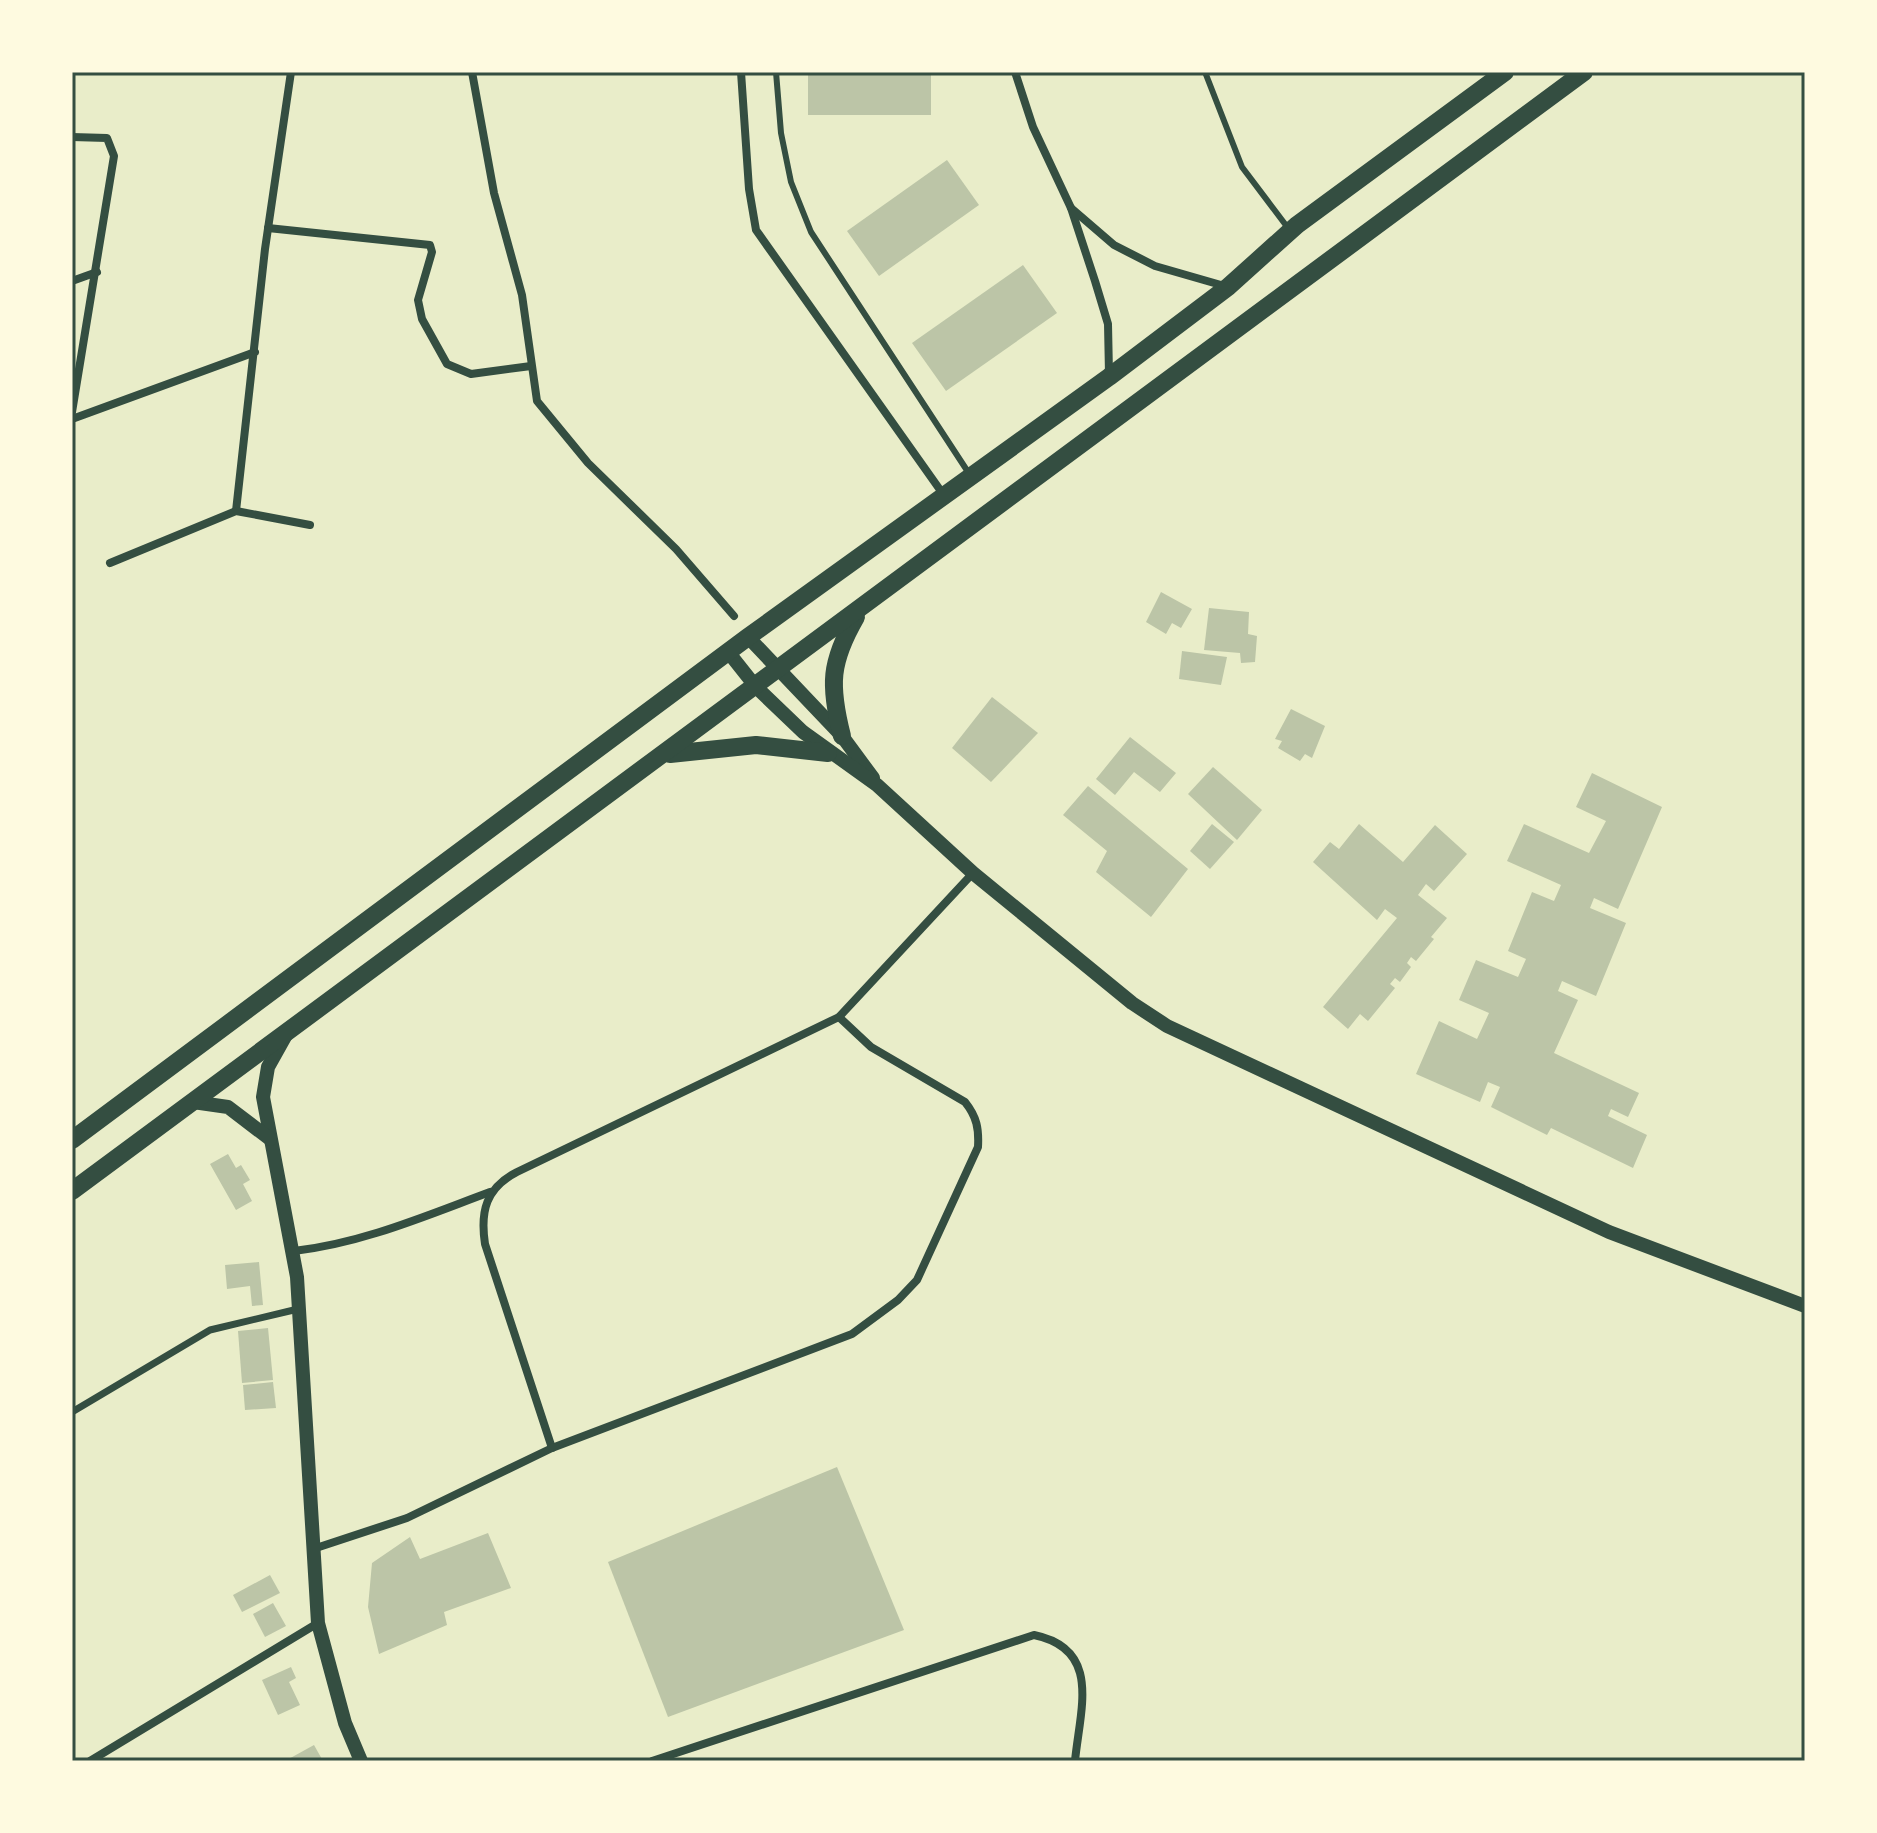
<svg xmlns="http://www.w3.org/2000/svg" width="1877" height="1833" font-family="'DM Sans',sans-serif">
	<rect width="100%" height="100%" fill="#e9edc9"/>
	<!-- building -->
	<g fill="#bcc5a7">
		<rect x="808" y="72" width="123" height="43"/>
		<path d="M947,160L979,205L879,276L847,231Z"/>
		<path d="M1023,265L1057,313L946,391L912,343Z"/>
		<path d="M1161,592L1192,609L1181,628L1172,623L1166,634L1146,622Z"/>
		<path d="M1209,608L1249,612L1248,634L1257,636L1255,662L1241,663L1240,653L1204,650Z"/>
		<path d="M1182,651L1227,657L1221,685L1179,679Z"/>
		<path d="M992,697L1038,733L991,782L952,748Z"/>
		<path d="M1291,709L1325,726L1312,758L1305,754L1300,761L1278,748L1282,741L1275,739Z"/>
		<path d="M1130,737L1176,773L1160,792L1134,772L1115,795L1096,779Z"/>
		<path d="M1213,767L1262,810L1237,840L1188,794Z"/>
		<path d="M1592,773L1662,807L1618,909L1594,898L1590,908L1626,923L1596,996L1562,981L1558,991L1578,1000L1554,1053L1639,1093L1628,1117L1611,1109L1608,1116L1647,1135L1633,1168L1551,1128L1547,1135L1491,1107L1500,1087L1488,1082L1480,1102L1416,1074L1439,1021L1477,1039L1489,1013L1459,1000L1476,960L1518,977L1526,959L1508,951L1532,892L1554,901L1561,885L1507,861L1524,824L1589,853L1606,821L1576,807Z"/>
		<path d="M1088,786L1188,869L1151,917L1096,872L1107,851L1063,815Z"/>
		<path d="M1212,824L1234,842L1210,869L1190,851Z"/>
		<path d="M1359,824L1403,862L1435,825L1467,854L1434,891L1426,884L1418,895L1447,918L1431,937L1434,939L1416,961L1411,957L1407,963L1411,967L1400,982L1395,978L1390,984L1395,988L1368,1021L1360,1014L1348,1029L1323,1007L1397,918L1385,909L1377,920L1313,862L1330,842L1339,849Z"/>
		<path d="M228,1154L236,1168L241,1165L250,1180L243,1184L252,1201L236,1210L210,1164Z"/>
		<path d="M259,1262L263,1305L252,1306L250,1286L227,1289L225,1265Z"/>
		<path d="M268,1328L273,1380L242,1383L238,1331Z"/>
		<path d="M273,1382L276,1408L245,1410L243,1385Z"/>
		<path d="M837,1467L904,1630L668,1717L608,1562Z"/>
		<path d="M488,1533L511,1588L444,1612L447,1625L379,1654L368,1607L372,1563L410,1537L420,1559Z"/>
		<path d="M270,1575L280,1593L242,1612L233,1595Z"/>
		<path d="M273,1603L286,1626L265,1637L253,1614Z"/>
		<path d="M291,1667L296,1678L289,1682L300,1705L278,1715L262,1680Z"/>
		<path d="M314,1745L323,1761H285Z"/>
	</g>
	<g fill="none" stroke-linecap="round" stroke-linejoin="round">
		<!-- service -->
		<g stroke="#344e41" stroke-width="6">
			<path d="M776,72L781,133L791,182L811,232L970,475"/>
			<path d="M1205,72L1242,167L1288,228"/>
		</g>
		<!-- pedestrian -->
		<path stroke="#344e41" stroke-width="7" d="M72,1412L210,1330L298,1309"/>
		<!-- minor -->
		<g stroke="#344e41" stroke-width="8">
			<path d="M472,72L494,193L522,295L537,401L588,463L676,549L734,616"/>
			<path d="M741,72L749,189L756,230L943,494"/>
			<path d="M1015,72L1033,127L1071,208L1095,281L1108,324L1109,374"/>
			<path d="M72,137L107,138L114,156L72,412"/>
			<path d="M1071,208L1114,245L1155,266L1228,287"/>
			<path d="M268,228L430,245L432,252L418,300L422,319L447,364L471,374L531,366"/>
			<path d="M72,281L97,272"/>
			<path d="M72,419L255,352"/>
			<path d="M236,511L265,249L291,72"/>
			<path d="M110,563L236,511L310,525"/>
			<path d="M294,1251C363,1243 425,1216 490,1192"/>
			<path d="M552,1448L485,1244C480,1211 486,1188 517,1172L839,1017L973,873"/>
			<path d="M313,1549L407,1518L552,1448L852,1334L898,1300L917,1280L978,1147C979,1129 977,1117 965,1102L871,1047L839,1017"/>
			<path d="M90,1761L318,1623"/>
			<path d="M652,1761L1034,1635C1102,1649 1080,1709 1075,1761"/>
		</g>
		<!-- tertiary -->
		<g stroke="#344e41" stroke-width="14">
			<path d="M748,637L842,736L873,778"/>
			<path d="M729,653L756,687L803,732L877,785L973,873L1132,1003L1167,1026L1609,1232L1805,1306"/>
			<path d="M287,1033L268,1067L263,1097L297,1277L318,1623L345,1723L361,1761"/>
			<path d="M193,1102L228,1107L270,1139"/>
		</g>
		<!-- primary -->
		<g stroke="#344e41" stroke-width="18">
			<path d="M842,736C829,685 830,662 856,617"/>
			<path d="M670,754L756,745L828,753"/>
			<path d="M72,1140L748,637L1109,377L1228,287L1297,225L1505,72"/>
			<path d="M72,1191L1584,72"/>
		</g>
	</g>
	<!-- border -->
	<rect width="1877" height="1833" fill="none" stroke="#fefae0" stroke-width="148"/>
	<rect x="74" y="74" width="1729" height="1685" fill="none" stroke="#344e41" stroke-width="3"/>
</svg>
